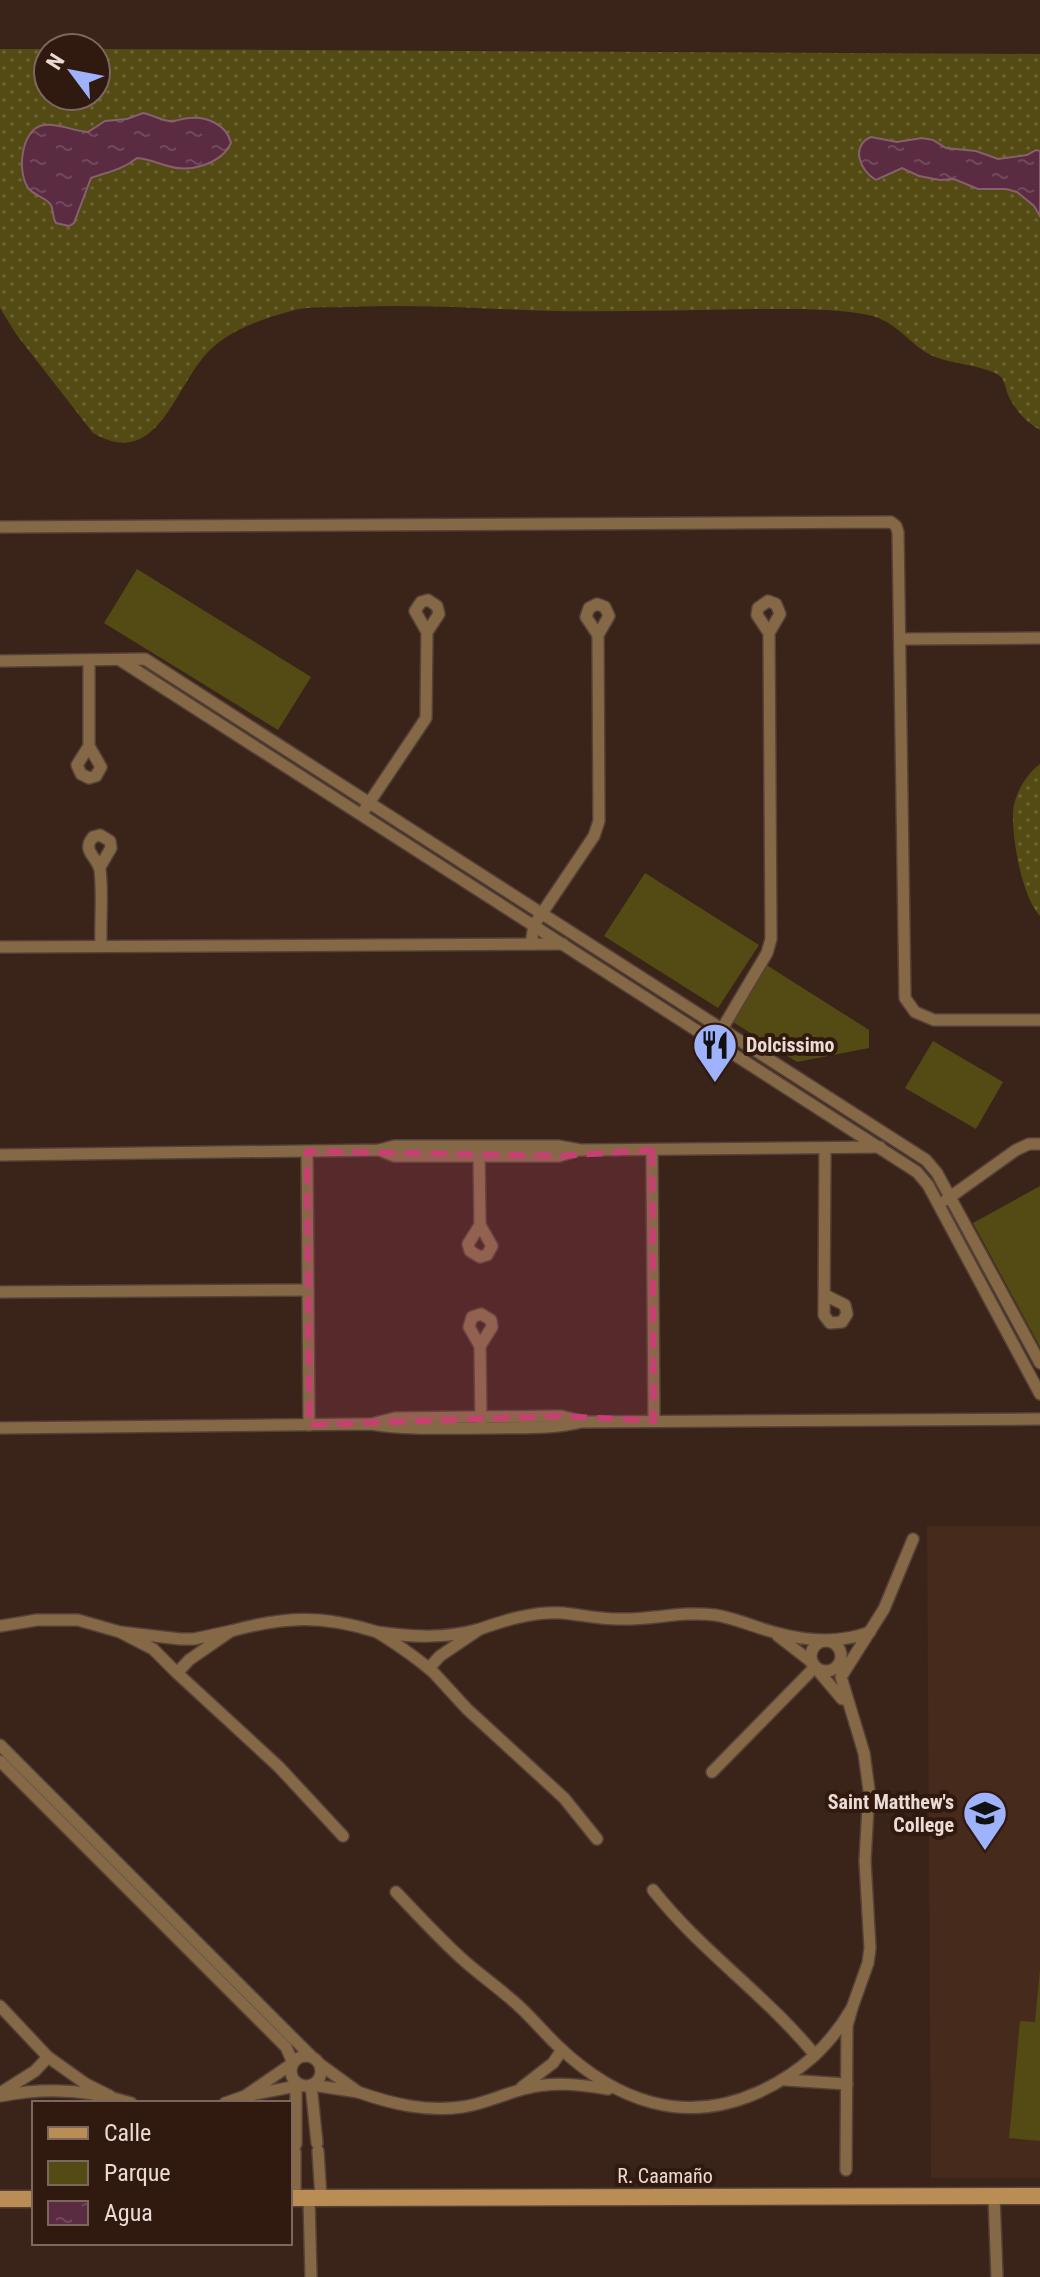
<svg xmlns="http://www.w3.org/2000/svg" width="1040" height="2277" font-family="'Roboto Condensed',sans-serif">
	<defs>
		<pattern id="grass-dots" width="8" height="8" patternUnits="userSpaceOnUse" patternTransform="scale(2)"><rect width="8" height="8" fill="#544a14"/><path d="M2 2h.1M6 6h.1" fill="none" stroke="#6d6435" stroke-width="1.8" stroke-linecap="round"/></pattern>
		<pattern id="water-ripples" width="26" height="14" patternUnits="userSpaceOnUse" patternTransform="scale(2)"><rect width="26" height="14" fill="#5a2b41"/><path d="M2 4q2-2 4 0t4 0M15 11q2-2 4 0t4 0" fill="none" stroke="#72495c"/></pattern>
	</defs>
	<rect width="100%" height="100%" fill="#3a241a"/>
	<!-- built -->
	<path fill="#462a1c" d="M927,1526H1040V2178H931Z"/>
	<!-- grass -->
	<g fill="url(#grass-dots)">
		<path d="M0,49H48V96H96V49L1040,54V430C1025,421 1016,411 1008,395C1006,390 1005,383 1002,378C992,366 950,364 933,356C910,346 898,321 868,315C837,308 786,309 753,309C687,310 620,312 554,311C485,309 417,304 349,307C331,308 311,306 295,310C265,318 230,329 208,352C174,387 158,471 93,433L16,334L0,308Z"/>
		<path d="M1040,764V916C1022,897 1012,839 1013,813C1013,796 1027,773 1040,764Z"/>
	</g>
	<!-- green -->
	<g fill="#544a14">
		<path d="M137,569L311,677L278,730L104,623Z"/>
		<path d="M645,873L759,945L718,1008L604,936Z"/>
		<path d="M765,964L869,1030V1048L797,1062L733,1022Z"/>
		<path d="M933,1041L1003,1082L976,1129L905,1088Z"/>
		<path d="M1040,1186V1347L973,1223Z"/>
		<path d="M1040,1969V2141L1009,2138L1020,2021L1035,2022Z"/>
	</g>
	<!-- water -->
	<g fill="url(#water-ripples)" stroke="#86606d" stroke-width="2">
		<path d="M143,113C153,115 160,120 169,121C176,122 182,118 189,118C207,116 227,125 231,143C221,164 190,173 168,166C157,163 148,159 137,158C122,170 107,172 91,178L74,223L69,226L56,223C52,217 54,211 51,205C47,198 36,196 30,190C16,176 20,128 44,125C59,123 73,131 88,132L105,121L127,119Z"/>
		<path d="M871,137L897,142L922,138L933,140L946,148L976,151L998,159L1027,155L1036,150L1040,151V216L1034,206L1017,192L1006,189H978L954,179L940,180L919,176L902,168L876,180C860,171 850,146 871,137Z"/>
	</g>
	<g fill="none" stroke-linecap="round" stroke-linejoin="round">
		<!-- street casing -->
		<g stroke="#564138" stroke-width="14">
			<g id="street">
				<path d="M0,527L891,522L896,526L898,532L905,998L915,1012L934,1020H1040"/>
				<path d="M900,639L1040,638"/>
				<path d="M120,660L917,1172L928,1185L1040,1394"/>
				<path d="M0,661L145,659L926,1160L937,1173L1040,1363"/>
				<path d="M89,746L101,767L96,776L89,778L81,774L77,765L89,746V660"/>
				<path d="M365,809L426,718L427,632L439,614L437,606L428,600L421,602L415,611L427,632"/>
				<path d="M100,867L111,848L110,841L100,835L93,837C81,851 97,856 100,870C103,894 100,921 101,946"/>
				<path d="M531,944L534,925L594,836L599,821L598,635L609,616L605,607L597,604L589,608L586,617L598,635"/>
				<path d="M0,947L563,944"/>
				<path d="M719,1034L767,953L771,939L769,633L780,614L776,604L768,601L758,608L757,615L769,633"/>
				<path d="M379,1150L394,1156H559L576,1151"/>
				<path d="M479,1150L480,1225L468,1244L470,1251L480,1257L487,1255L492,1246L480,1225"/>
				<path d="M652,1150L654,1421"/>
				<path d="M307,1151L309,1425"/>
				<path d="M0,1155L379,1150L394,1146H558L581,1150L880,1147"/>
				<path d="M946,1200L1016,1150L1029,1144H1040"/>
				<path d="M0,1292L308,1290"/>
				<path d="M825,1295L845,1305L847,1314L842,1322L830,1323L824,1315L825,1148"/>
				<path d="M480,1346L492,1327L491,1320L481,1314L472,1317L469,1327L480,1346L481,1425"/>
				<path d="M375,1423L395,1418L561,1416L581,1421"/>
				<path d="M0,1428L371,1424C408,1430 445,1428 483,1428C516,1427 550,1430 582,1422L1040,1419"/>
				<path d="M0,1626L37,1620H78L120,1632L180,1639H194L231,1631L189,1660L177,1673L153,1649L120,1632"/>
				<path d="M480,1629C506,1620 534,1611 563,1613C583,1615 603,1620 624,1619C655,1619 684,1611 715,1615C735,1618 754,1627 773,1632C805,1641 839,1644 870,1632"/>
				<path d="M231,1631C286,1616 323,1615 377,1632"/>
				<path d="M778,1636L809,1660L842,1699"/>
				<circle cx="826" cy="1656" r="15"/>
				<path d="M429,1668L440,1656L480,1629C445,1639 412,1637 377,1632C398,1645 416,1657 434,1673L467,1709L564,1798L597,1839"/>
				<path d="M177,1673L279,1767L343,1836"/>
				<path d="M0,1745L311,2056"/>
				<path d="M0,1761L286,2047L293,2063L245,2096L302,2085"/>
				<path d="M712,1772L815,1667"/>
				<path d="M653,1890C701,1951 766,1995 815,2055"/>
				<path d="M396,1892C417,1914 437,1936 460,1957C476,1972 495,1985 512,2000C529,2014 543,2032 559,2047C616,2101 684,2126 759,2092C800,2073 829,2047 852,2008L847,2026L846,2170"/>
				<path d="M0,2006L48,2057"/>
				<path d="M852,2008L868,1963L870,1948L865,1861L869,1790L864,1753L841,1677L884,1609L913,1539"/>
				<circle cx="306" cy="2071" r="15"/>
				<path d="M786,2080L847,2084"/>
				<path d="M311,2085L317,2143"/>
				<path d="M312,2085L358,2092L321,2065"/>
				<path d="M522,2087L553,2063L562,2050"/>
				<path d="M358,2092C392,2104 426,2112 462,2107C485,2104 505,2093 528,2088C553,2081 582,2085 608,2089"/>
				<path d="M0,2093L35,2071L48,2057L86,2084L110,2096"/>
				<path d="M1,2096C46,2087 87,2089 131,2103"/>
				<path d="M225,2103L245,2096"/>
				<path d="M296,2144V2082"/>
				<path d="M318,2151L321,2198"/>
				<path d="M994,2196L997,2277"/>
				<path d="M295,2198V2152"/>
				<path d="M309,2198L311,2277"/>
			</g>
		</g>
		<!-- secondary casing -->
		<g stroke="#564138" stroke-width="19">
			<g id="secondary">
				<path d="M290,2198L1040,2196"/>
				<path d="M0,2199H34"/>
			</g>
		</g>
		<!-- street -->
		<use href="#street" stroke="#856947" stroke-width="11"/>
		<!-- secondary -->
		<use href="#secondary" stroke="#b98d54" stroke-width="16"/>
	</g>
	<!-- marked area -->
	<path fill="#ca3f73" fill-opacity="0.2" stroke="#ca3f73" stroke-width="6" stroke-dasharray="16 10" stroke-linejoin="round" d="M652,1150L654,1421L561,1416L309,1425L307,1151L559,1156Z"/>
	<!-- icons -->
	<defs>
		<g id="restaurant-pin" transform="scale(2.3)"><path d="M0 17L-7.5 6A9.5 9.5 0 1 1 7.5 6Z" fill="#9fb3fd" stroke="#301a10"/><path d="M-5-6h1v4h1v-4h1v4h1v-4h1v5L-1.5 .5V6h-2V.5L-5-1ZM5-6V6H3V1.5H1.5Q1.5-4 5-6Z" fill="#111"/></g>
		<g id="school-pin" transform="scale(2.3)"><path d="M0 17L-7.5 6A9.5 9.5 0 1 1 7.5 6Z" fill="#9fb3fd" stroke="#301a10"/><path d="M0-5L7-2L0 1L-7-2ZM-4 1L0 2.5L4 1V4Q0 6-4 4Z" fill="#111"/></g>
	</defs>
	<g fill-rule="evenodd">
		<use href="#restaurant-pin" x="715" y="1045"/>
		<use href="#school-pin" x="985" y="1813"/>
	</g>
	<g text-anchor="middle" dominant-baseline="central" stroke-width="8" stroke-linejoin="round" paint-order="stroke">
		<!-- poi labels -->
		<g font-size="20" font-weight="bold" fill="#ebdbd4" stroke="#301a10" text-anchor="start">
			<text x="746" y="1045">Dolcissimo</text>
			<text x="954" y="1802" text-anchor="end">Saint Matthew's<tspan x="954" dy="23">College</tspan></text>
		</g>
		<!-- street labels -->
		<g font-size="20" fill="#ebdbd4" stroke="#301a10">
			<text x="665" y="2176">R. Caamaño</text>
		</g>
	</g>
	<!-- legend -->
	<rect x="32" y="2101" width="260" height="144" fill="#301a10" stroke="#7b675e" stroke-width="2"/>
	<rect x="48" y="2127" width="40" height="12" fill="#b98d54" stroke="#7b675e" stroke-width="2"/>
	<text x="104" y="2141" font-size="24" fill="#ebdbd4">Calle</text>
	<rect x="48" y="2161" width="40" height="24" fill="#544a14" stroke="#7b675e" stroke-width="2"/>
	<text x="104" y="2181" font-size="24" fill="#ebdbd4">Parque</text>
	<rect x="48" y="2201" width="40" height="24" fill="url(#water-ripples)" stroke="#7b675e" stroke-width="2"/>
	<text x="104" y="2221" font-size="24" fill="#ebdbd4">Agua</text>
	<!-- north arrow -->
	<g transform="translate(72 72) rotate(302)"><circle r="38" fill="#301a10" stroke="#7b675e" stroke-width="2"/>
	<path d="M0-6L14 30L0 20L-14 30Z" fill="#9fb3fd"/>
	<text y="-12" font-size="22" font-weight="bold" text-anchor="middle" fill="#ebdbd4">N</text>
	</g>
</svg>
